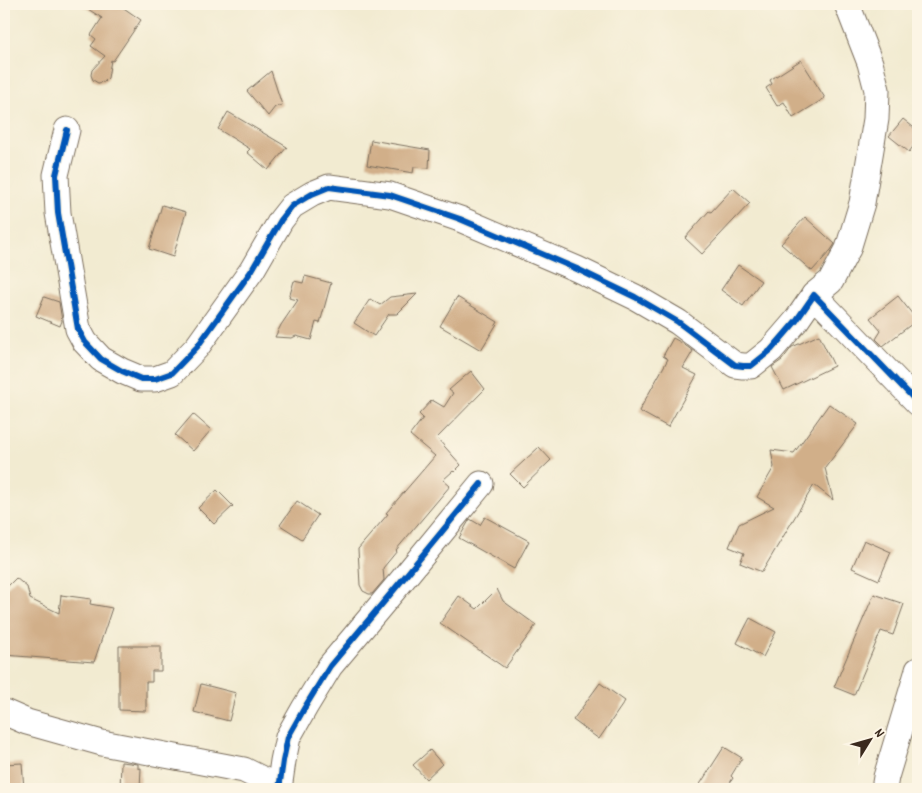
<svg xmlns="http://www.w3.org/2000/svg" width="922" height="793" font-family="Dekko,sans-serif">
	<rect width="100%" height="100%" fill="#fcf5e5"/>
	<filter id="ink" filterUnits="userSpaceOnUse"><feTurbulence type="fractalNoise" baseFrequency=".02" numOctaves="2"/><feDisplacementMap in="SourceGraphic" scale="10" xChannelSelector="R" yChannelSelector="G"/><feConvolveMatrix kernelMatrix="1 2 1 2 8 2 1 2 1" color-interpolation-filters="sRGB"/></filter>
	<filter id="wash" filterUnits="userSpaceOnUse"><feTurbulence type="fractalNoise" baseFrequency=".0096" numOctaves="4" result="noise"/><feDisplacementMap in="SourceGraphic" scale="20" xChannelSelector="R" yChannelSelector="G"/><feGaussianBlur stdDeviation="1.12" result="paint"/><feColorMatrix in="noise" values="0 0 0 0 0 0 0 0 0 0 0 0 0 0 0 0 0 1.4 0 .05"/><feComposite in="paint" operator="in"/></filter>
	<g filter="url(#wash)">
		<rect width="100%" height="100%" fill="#f2ebd1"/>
		<g id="blocks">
			<!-- building -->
			<g fill="#d1af89">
				<path d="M80,4H118L141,20L113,61L111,60L108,78L104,82L98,83L93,80L91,75L92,70L105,56L91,46L96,39L91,35L102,18Z"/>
				<path d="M801,60L825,98L793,118L784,102L777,106L766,88L772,84L770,80Z"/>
				<path d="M271,71L282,105L275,107L268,116L247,91Z"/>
				<path d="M228,112L287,147L268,170L247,152L250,149L218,129Z"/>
				<path d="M903,119L918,131V140L909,152L889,136Z"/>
				<path d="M371,140L430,150L429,168L414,167L413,173L367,165Z"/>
				<path d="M733,188L750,203L702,254L685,238L709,211L711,212Z"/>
				<path d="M162,205L186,212L173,257L149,249Z"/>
				<path d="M805,217L835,244L831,250L812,271L781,244Z"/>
				<path d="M738,265L761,281L743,306L721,290Z"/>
				<path d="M305,276L331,283L320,323L316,322L311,340L296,336L292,338L275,337L281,325L298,300L289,298L294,281L303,283Z"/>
				<path d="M417,294L397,314H389L374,336L354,323L370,299L380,305L390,297Z"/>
				<path d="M898,296L917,320L883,346L876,339L881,331L870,318Z"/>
				<path d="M44,297L59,302L62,321L60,326L36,316Z"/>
				<path d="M457,297L498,322L481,350L440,326Z"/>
				<path d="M819,335L834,366L784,390L772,367L782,360L792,347Z"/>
				<path d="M673,338L682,343L693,351L683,368L697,375L668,427L639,411L668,359L663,356Z"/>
				<path d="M471,371L485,389L437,438L461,465L454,472L453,471L443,480L450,486L396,550L397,551L383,568L384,580L372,594H369L363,591L360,585L358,549L388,514L386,513L435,456L410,435L423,418L419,414L432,400L444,407L453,393L449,390Z"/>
				<path d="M829,404L858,424L825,468L833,500L814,485L762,572L740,563L744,553L729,547L739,524L774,507L757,497L774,467L771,450L794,453Z"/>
				<path d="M193,414L211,430L193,451L175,435Z"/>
				<path d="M539,447L551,460L523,487L510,474Z"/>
				<path d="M217,490L233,506L214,524L198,508Z"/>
				<path d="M297,501L318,515L302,539L280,525Z"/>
				<path d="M485,517L529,541L514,569L459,538L470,519L480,525Z"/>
				<path d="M864,540L891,552L879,580L852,568Z"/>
				<path d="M16,578L27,587L30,599L59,613L61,595L91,599L90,604L112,608L94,662L4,655V598L6,588Z"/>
				<path d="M497,589L503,601L536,625L505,668L440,623L459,596L477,609Z"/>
				<path d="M874,594L904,604L893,635L881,631L854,695L834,687Z"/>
				<path d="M750,618L776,632L763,657L737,643Z"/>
				<path d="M119,646H161V671H152V682H146V711L119,710Z"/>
				<path d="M600,683L625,701L599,739L573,720Z"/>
				<path d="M201,684L236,693L229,721L194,712Z"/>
				<path d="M724,747L742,758L731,776L733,778L726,789H697Z"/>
				<path d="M430,750L442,764L426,779L413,765Z"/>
				<path d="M121,762L138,764V769L141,768L140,789H120Z"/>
				<path d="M22,763L24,789H4V764Z"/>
			</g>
		</g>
	</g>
	<g filter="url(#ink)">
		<use href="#blocks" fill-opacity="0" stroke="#7b6e5d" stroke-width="1"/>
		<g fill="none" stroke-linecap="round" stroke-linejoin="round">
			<!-- street casing -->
			<g stroke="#7b6e5d" stroke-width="27">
				<g id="street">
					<path d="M67,130L56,175L58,213L78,329L85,342L101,359L122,371L141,379H155L172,373L197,347L252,270L281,220L292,206L312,194L329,187L390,195L460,219L577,269L635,297L678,322L735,365L743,366H751L771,350L796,321L814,295L918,403"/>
					<path d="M814,295L831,281L848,249L862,203L876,119L877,90L870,63L847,4"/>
					<path d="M4,712L27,722L102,743L244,770L266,781L276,789"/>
					<path d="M279,789L283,761L288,737L305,707L330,666L403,579L481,484"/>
					<path d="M884,789L886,777L918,670"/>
				</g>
			</g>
			<!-- street -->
			<use href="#street" stroke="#fff" stroke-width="25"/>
			<!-- cycleway casing -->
			<g stroke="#fcf5e5" stroke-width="9">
				<g id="cycleway">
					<path d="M67,130L56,175L58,213L78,329L85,342L101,359L122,371L141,379H155L172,373L197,347L252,270L281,220L292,206L312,194L329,187L390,195L460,219L577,269L635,297L678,322L735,365L743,366H751L771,350L796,321L814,295L918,403"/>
					<path d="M279,789L283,761L288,737L305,707L330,666L403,579L481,484"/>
				</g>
			</g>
			<!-- cycleway -->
			<use href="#cycleway" stroke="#0057b8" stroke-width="6"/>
		</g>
	</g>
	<!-- margin -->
	<rect width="922" height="793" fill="none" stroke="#fcf5e5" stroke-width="20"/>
	<!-- north arrow -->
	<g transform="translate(870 740) rotate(53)" stroke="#fcf5e5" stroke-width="4" paint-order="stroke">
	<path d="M0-4L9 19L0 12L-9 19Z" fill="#3b2a1e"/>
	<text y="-8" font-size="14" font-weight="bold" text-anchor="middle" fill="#3b2a1e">N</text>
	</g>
</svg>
